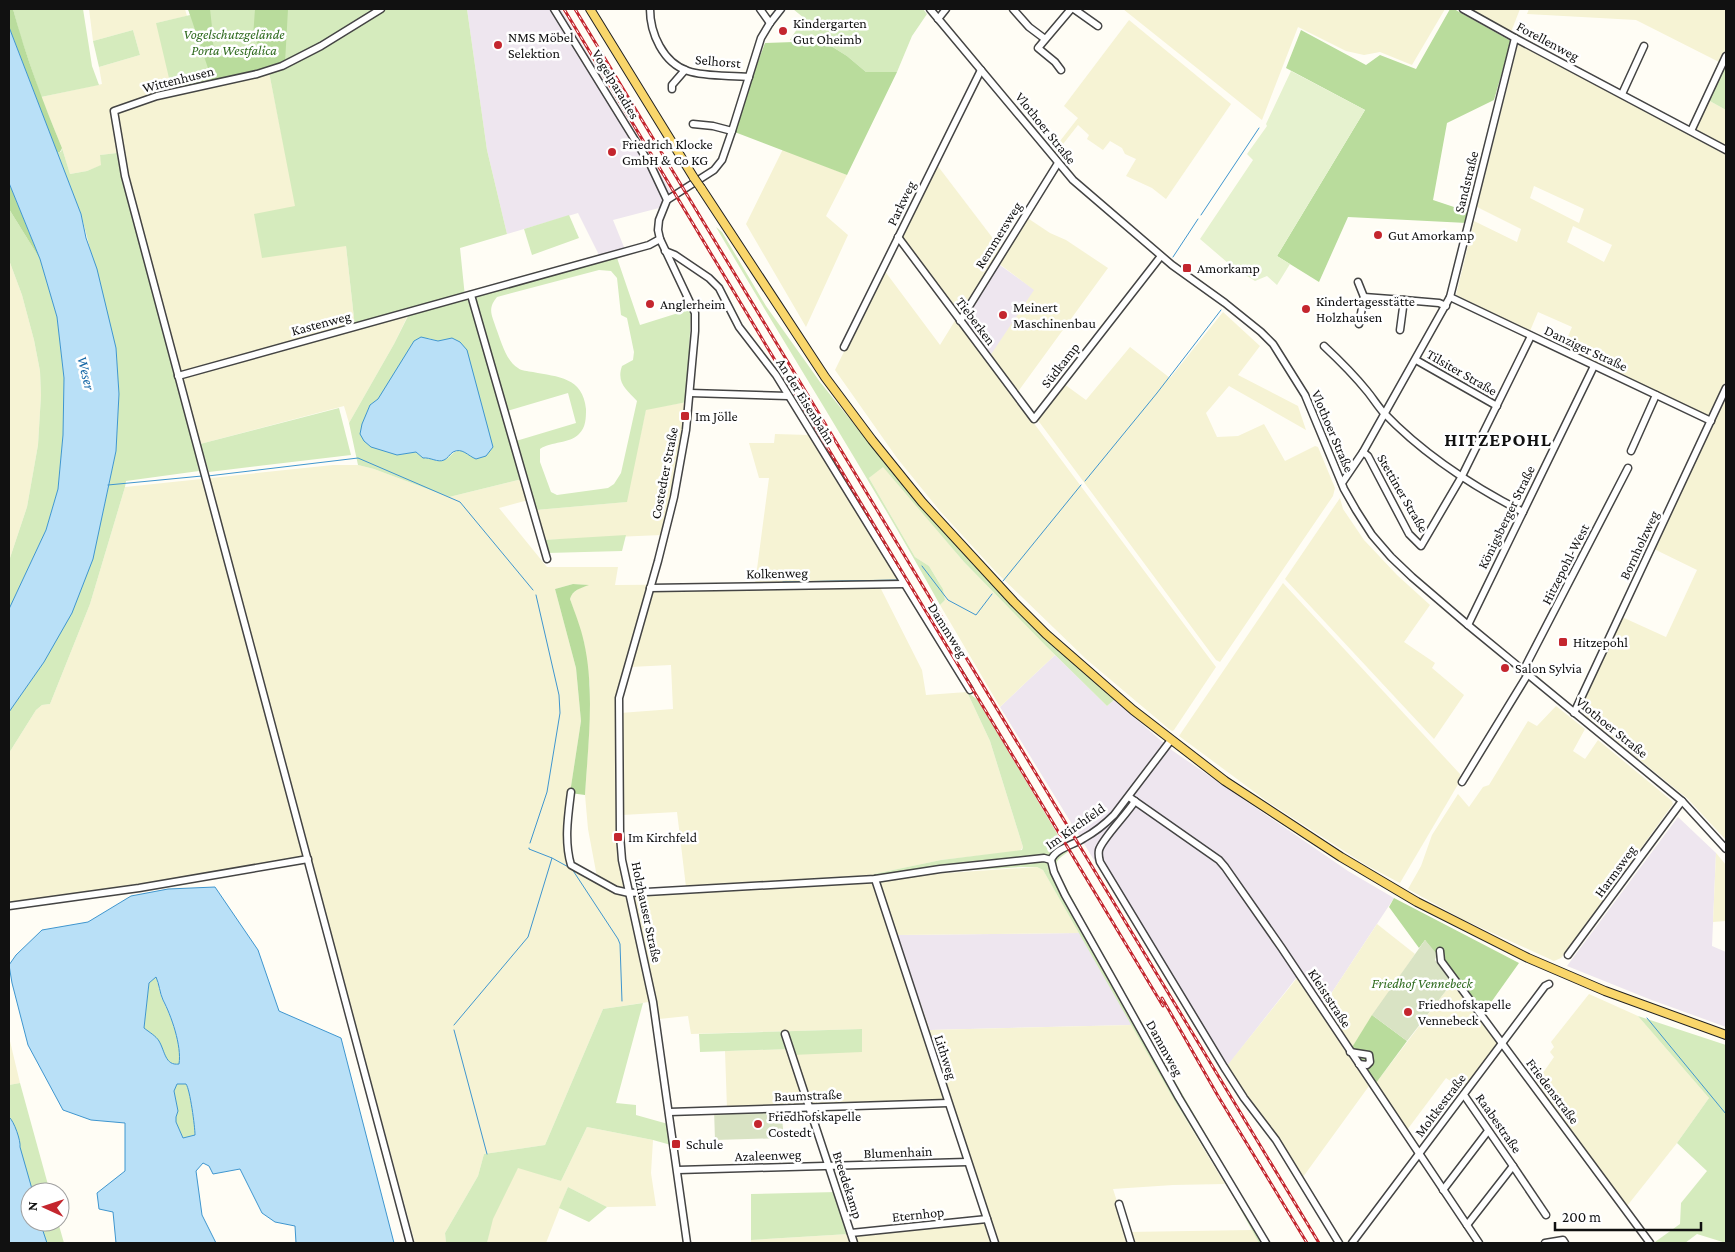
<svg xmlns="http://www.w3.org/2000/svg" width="1735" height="1252" font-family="'Crimson Pro',serif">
	<rect width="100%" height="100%" fill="#fffdf5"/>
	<!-- industrial -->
	<g fill="#eee6ef">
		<path d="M467,9H561L673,195L666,200L659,208L613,220L626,252L601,259L578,213L507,234L487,150Z"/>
		<path d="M997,263L1035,290L990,357L963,321Z"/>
		<path d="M1055,655L1107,706L1114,700L1173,751L1348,871L1394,898L1323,1006L1300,973L1222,1073L1148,948L1000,707Z"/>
		<path d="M1678,817L1716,853L1712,946L1726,952V1027L1649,999L1567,966Z"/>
		<path d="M1079,933L1132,1025L930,1030L896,935Z"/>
	</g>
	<!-- farmland -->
	<g fill="#f6f3d4" fill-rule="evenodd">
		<path d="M89,9H185L187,16L156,23L269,72L296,206L346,246L355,327L409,313L394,344L349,423L344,406L200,444L130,185L116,115L112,118L117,153L100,155L102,165L87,171L70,174L62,148L41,97L102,84L99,67L140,55L133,30L93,41Z"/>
		<path d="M1123,9H1445L1412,65L1380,52L1364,55L1346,51L1298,27L1262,120Z"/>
		<path d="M1470,9H1520L1511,32Z"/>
		<path d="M1529,9H1726V53L1721,63L1636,20L1527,14Z"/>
		<path d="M1129,20L1231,104L1166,199L1152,188L1126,176L1136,159L1125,154L1122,148L1110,141L1103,150L1087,139L1089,135L1078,125L1056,153L1053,150L1078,118L1064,106Z"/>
		<path d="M1518,44L1726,153V380L1709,417L1563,348L1572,327L1538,312L1530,331L1456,295L1474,221L1517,242L1521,229L1477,207ZM1534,186L1584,209L1579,223L1530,198ZM1573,226L1612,245L1604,262L1567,242Z"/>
		<path d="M1708,100L1726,110V146L1694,130Z"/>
		<path d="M783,149L847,175L826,216L848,235L806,327L746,224Z"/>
		<path d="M937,165L1001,249L960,314H958L903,241L902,237Z"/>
		<path d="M1026,217L1050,233L1066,240L1108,268L1017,393L990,356L1034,290L998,263Z"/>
		<path d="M9,260L22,295L34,340L40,371L41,395L38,445L27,507L9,561Z"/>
		<path d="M884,270L940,345L956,319L1216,667L1174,730L1172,731L1169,729L1086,659L997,573L940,511L897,458L835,370Z"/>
		<path d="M1223,312L1260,346L1238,375L1298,406L1306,430L1229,386L1206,413L1217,437L1238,436L1264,424L1285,461L1315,446L1318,447L1335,488L1333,496L1220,662L1216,660L1037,419L1064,384L1086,400L1130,347L1170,378Z"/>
		<path d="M1726,395V840L1688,799L1583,714L1581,705L1622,617L1666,637L1697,570L1654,549Z"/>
		<path d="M687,402L677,473L662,535L543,540L536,510L626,502L646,409Z"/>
		<path d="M775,434L809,435L905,587H880L922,670L926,695L967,692L990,741L1023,847L1020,851L941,860L874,874L880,886L881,883L886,881L916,875L1037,867L1043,870L1079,933L896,935L930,1030L1132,1025L1174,1100L1225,1184L1173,1185L1113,1189L1127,1232L1253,1230L1259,1243H751V1240L849,1234L989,1220L952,1099L812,1108L727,1109L725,1051L790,1049L862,1029L691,1034L688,1016L659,1019L655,1001L603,1009L545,1145L484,1154L478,1176L445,1233L446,1243H415L310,856L142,886L9,906V753L36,710L42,705L50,704L90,604L125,487L333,465H358L374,469L449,497L526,478L532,499L499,508L547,567H618L615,585L755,584L769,478H759L749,443H774ZM573,584L587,585L578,589L571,595L570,599L584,642L590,686L589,733L585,795L588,829L597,877L570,864V793L581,721L576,668L555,589ZM671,665L673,709L620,713V699L630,667ZM677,812L686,887L632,890L625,860L622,815Z"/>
		<path d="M883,466L964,562L1055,655L1000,707L940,605L945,600L943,589L929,566L915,557L869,478Z"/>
		<path d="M1340,498L1343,509L1364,540L1397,575L1430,605L1404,642L1435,663L1432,668L1464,695L1434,739L1285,579Z"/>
		<path d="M1283,583L1460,774V781L1400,883L1366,865L1268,802L1179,736Z"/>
		<path d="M1556,706L1585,729L1573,751L1585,759L1598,740L1672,801L1673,804L1565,953L1561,958L1554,961L1462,919L1408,889L1421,866L1432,835L1458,794L1469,807L1483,787L1489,785L1528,721L1537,726Z"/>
		<path d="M1716,853L1726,865V921L1713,922Z"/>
		<path d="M1377,924L1415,954L1351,1049L1323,1006Z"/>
		<path d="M1297,978L1369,1086L1303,1177L1275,1132L1247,1098L1226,1067Z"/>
		<path d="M1452,983L1497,1043L1495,1048L1464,1090L1446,1078L1407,1130L1376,1083Z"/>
		<path d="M1589,994L1638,1016L1709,1098L1677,1143L1627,1206L1536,1083L1554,1057L1550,1052L1554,1047L1551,1042Z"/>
		<path d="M9,1037L20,1083L9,1085Z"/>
		<path d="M587,1127L653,1140L651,1173L656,1206L607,1207L568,1187L546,1243H487L492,1219L518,1167L561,1181Z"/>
	</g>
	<!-- green -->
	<g fill="#d5ebbd" fill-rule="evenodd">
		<path d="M13,9H83L92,66L99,85L41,97L20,35Z"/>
		<path d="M188,9H467L487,150L507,234L460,248L465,297L616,255L640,325L691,309L687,402L646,410L627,502L536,510L526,478L449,497L374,469L358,465L349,423L394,344L409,314L355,327L346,246L262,258L254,214L295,206L269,72L173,95L156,23L190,15ZM599,270L611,271L617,278L621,315L627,318L634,352L633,360L622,366C616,383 627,390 637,401L621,473L614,484L608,488L557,495L551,492L540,462V449C552,441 569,444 579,434C586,427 586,418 586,409C583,377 558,377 533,372C528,371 521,371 518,368C506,361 501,341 496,328C492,315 487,309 497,297ZM428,338L438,341L486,456C475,459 471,457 462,450C451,451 452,457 444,460C438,463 430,457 423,458L416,452L397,455L366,414L370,405L378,399ZM568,393L576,423L516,441L507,411Z"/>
		<path d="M793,9H923L927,14L912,36L897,72H866L847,56L823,41L790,40L804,18Z"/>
		<path d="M133,30L140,55L99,67L93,41Z"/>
		<path d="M1726,60V110L1708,100Z"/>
		<path d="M62,148L70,174L87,171L101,165L100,155L117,153L194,446L199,471L126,481L125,487L90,604L50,704L42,705L36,710L9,753V712L44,662L102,517L116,451L119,394L116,348L81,214L57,152H61Z"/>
		<path d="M9,209L40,259L57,317L64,378L63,435L58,489L46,530L9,609V561L27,507L38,445L41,395L40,371L34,340L22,295L9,260Z"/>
		<path d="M569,215L579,238L532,255L524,229Z"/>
		<path d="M716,227L722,232L766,306L820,382L886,464L968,559L1050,640L1114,700L1107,706L1046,646L964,562L883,467L869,478L915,557L929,566L938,581L943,589L945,600L940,605C869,477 790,354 716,227Z"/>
		<path d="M339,408L351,455L209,472L200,444Z"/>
		<path d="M626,535L622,551L547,553L543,540Z"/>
		<path d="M967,692L978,700L1068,852C1061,857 1054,860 1057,870L1112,973L1269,1243H1259L1227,1185L1174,1100L1043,870L1037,867H1022L941,872L886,881L881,883L880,890L874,874L941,860L1022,850L1023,847L990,741Z"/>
		<path d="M156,977C158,983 160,994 162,999C171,1016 182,1045 179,1064C165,1066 165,1051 159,1042C156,1036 149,1032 144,1028L149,983Z"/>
		<path d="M643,1003L616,1103L636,1105V1115L668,1124L671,1145L653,1140L587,1127L561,1181L518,1168L493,1219L487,1243H446L445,1233L478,1176L484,1154L545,1145L603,1009Z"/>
		<path d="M1638,1016L1726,1045V1243L1697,1234L1685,1243H1656L1655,1242L1680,1224L1681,1203L1707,1171L1677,1143L1709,1098Z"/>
		<path d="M862,1029V1052L792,1055L790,1049L700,1052L699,1034Z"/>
		<path d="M20,1083L50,1192H30V1222H58L64,1243H9V1085Z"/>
		<path d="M177,1084H186C190,1089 195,1127 195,1135L183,1138L176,1122V1117L178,1111L174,1091Z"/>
		<path d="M568,1187L607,1207L589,1222L559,1208Z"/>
		<path d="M837,1192L849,1234L751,1240V1194Z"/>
	</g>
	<!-- forest -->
	<g fill="#b9dc9c">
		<path d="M9,9H13C26,57 43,102 62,148L60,152H57L9,27Z"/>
		<path d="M188,9H210L212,27L211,34L216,56L236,58L243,49L259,46L253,37L255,9H288L285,63L212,80Z"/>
		<path d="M1450,9H1454L1511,41L1494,100L1447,123L1433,200L1469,212L1467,223L1348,217L1319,282L1277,256L1365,110L1286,68L1301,30L1366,65L1380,55L1416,69Z"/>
		<path d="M823,41L847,56L866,72H897L847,175L732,131L765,43Z"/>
		<path d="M9,183L40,259L9,209Z"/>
		<path d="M573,584L589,585C581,588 572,590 570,599C575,613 581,628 584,642C595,692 588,745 585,795L570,793L581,721L576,668L555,589Z"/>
		<path d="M1394,898L1519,963L1482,1015L1425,940L1419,948L1389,907Z"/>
		<path d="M1372,1015L1407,1041L1376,1083L1351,1049Z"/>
	</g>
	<!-- cemetery -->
	<g fill="#d9e3c4">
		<path d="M1425,940L1437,954L1435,960L1452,983L1407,1041L1372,1015Z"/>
		<path d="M714,1109H781L784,1138L715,1140Z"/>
	</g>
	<!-- pitch -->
	<path fill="#e6f2cf" d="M1291,71L1365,110L1277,256L1290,264L1277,285L1267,276L1255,281L1238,270L1234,274L1225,267L1228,263L1200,239L1253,160L1247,154L1267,126L1266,124Z"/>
	<!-- water -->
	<g fill="#b9e0f7" stroke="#3f96cf" fill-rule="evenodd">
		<path d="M9,27L81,214L86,238L97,269L116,348L119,394L116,451L93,559L72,613L44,662L9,712V609L46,530L58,489L63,435L64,378L57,317L40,259L9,183Z"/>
		<path d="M421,337L438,341L452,338L460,342L467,350L493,447L486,456L476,459C468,456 462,447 453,452C450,454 447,459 444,460C438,463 430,457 423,458L416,452L397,455L371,447L364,441L360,434L362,424L370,405L378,399L414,341Z"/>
		<path d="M215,887L258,950L279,1011L341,1038L394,1243H296L295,1226L275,1222L262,1213L240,1169L213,1174L209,1166L203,1163L196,1171L202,1215L216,1243H116L113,1212L99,1209L97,1193L125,1171V1123L91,1120L63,1110L28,1045L12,983L9,965L16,955L42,930L88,922L131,896L168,889ZM156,977C159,983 160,994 163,1000C171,1015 182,1046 179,1064C165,1066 165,1051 159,1041C156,1036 149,1032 144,1028L149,983ZM177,1084H186C190,1089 195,1127 195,1135L183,1138L176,1122V1117L178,1111L174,1091Z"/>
		<path d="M9,1117C14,1121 21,1141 20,1147L32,1189V1192H30V1222H40L47,1243H9Z"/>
	</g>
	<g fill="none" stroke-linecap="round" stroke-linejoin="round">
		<!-- stream -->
		<g stroke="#3f96cf" stroke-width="1">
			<path d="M1201,215L1259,128"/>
			<path d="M1173,257L1198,219"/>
			<path d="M208,476L358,458L460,502L533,590"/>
			<path d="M1085,481L1157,393L1221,310"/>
			<path d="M108,485L202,476"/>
			<path d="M922,566L948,600L976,615L992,594"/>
			<path d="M1003,581L1081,485"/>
			<path d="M783,582L899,580"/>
			<path d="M530,843L547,792L560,713L559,695L536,595"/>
			<path d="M552,858L572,869L618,939L620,944L622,1001"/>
			<path d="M1647,1018L1726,1114"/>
			<path d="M454,1025L528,937L552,858L529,849V848"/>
			<path d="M454,1030L487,1154"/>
		</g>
		<!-- minor casing -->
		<g stroke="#444" stroke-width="9">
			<g id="minor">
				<path d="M381,9L321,46L282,66L257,74L157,96L114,111L125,176L410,1243"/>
				<path d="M554,9L651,166L667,200"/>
				<path d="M650,9C650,33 663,63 688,71C706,77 730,75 749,77"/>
				<path d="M760,9L770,23"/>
				<path d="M930,9L1073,180L1172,265L1225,303L1261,332L1273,344L1305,395L1344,489L1356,510L1372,535L1391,557L1412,577L1468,625L1682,801L1726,849"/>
				<path d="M1013,9L1029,27L1045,39"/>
				<path d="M1074,9L1098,26"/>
				<path d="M1463,9L1515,38L1726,150"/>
				<path d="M938,19L946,9"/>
				<path d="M1061,70L1055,62L1038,48L1071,9"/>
				<path d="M672,89V85L685,70"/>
				<path d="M1622,94L1644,46"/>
				<path d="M693,124L713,126L732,131"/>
				<path d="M1691,131L1726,56"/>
				<path d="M898,237L1034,419L1161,256"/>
				<path d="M665,251L675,255L709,278L719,288L739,327L776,375L970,690"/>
				<path d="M1358,282L1364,297"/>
				<path d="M471,295L547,559"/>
				<path d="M1450,297L1711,421"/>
				<path d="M960,321L1058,163"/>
				<path d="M1359,324L1364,297L1404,300"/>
				<path d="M1400,330L1404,300L1439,303L1446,306"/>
				<path d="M1324,346C1339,360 1354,375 1367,391C1372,397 1377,405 1383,412C1422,453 1472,486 1523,512"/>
				<path d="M844,347L981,70"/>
				<path d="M1416,360L1497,406"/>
				<path d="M178,376L649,245L660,239"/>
				<path d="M690,393L788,396"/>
				<path d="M1631,451L1656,395"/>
				<path d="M1363,452L1368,456L1409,534L1421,546L1462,476L1531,336"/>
				<path d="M1342,483L1363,452L1450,297L1515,38"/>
				<path d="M650,588L904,584"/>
				<path d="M1468,625L1594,366"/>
				<path d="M1523,671L1628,468"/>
				<path d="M1574,713L1726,388"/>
				<path d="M1462,782L1528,674"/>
				<path d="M571,792C568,816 564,841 571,865L616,890L629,893L875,879L940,869L1044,858L1051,860"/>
				<path d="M1129,797L1219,860L1225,867L1281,947L1479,1243"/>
				<path d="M1135,801C1127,814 1102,839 1099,850C1098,855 1099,858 1100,862L1224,1067L1244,1098L1276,1140L1339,1243"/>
				<path d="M1051,860L1054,872L1065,895L1113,980L1179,1098L1266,1243"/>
				<path d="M1051,860C1056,848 1074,845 1084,838C1095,832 1105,824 1114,815L1171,740"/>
				<path d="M875,879L995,1243"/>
				<path d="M9,906L139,888L308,859"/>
				<path d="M1440,951L1441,961L1650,1243"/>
				<path d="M1568,955L1682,801"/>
				<path d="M785,1034L854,1243"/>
				<path d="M1350,1052L1369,1055L1370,1062L1367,1065L1359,1064"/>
				<path d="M1464,1095L1513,1166L1467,1225"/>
				<path d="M669,1112L948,1103"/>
				<path d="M1513,1166L1546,1215"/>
				<path d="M678,1170L967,1162"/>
				<path d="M1443,1190L1488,1131"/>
				<path d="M1119,1204L1131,1243"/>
				<path d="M851,1233L987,1219"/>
				<path d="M687,1243L653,1002L622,860L620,835L619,698L658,561L674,497L686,430L695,331V313L660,239L658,230L659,220L667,200L714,170L722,160L732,131L761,38L770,23L781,9"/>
				<path d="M1352,1243L1545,986L1549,984"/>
				<path d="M1545,1243L1563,1240L1565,1243"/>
			</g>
		</g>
		<!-- major casing -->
		<g stroke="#222" stroke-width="10">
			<g id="major">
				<path d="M590,9L694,178"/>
				<path d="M701,188L825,377L872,440L922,502L1014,602L1046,634L1133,710L1225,781L1341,857L1417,902L1528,958L1605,991L1726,1035"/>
			</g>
		</g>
		<!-- minor -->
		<use href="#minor" stroke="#fff" stroke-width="6"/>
		<!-- major -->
		<use href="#major" stroke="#f9d66b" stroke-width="8"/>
		<!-- rail casing -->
		<g stroke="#c4262e" stroke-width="3">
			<g id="rail">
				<path d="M564,9L1163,1006"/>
				<path d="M575,9L1319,1243"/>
				<path d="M1162,998L1218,1096L1307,1243"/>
			</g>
		</g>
		<!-- rail -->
		<use href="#rail" stroke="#fff" stroke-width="1" stroke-dasharray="4" stroke-linecap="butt"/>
		<!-- major-bridge casing -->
		<g stroke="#222" stroke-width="10" stroke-linecap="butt">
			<path id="major-bridge" d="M694,178L701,188"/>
		</g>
		<!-- major-bridge -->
		<use href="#major-bridge" stroke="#f9d66b" stroke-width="8"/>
	</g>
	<!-- markers -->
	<g fill="#c4262e" stroke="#fff" stroke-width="2">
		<circle cx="783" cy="31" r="5"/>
		<circle cx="498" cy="45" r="5"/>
		<circle cx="612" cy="152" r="5"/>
		<circle cx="1378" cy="235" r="5"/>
		<rect x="1182" y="263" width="10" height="10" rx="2.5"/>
		<circle cx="650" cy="304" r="5"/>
		<circle cx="1306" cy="309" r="5"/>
		<circle cx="1003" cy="315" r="5"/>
		<rect x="680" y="411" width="10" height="10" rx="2.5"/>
		<rect x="1558" y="637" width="10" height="10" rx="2.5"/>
		<circle cx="1505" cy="668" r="5"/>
		<rect x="613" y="832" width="10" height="10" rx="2.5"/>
		<circle cx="1408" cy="1012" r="5"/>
		<circle cx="758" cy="1124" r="5"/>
		<rect x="671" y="1139" width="10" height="10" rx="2.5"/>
	</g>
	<g text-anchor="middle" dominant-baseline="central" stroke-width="5" stroke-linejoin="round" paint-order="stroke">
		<!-- poi labels -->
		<g font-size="14" fill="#111" stroke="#fff" text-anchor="start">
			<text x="793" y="23">Kindergarten<tspan x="793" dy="16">Gut Oheimb</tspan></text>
			<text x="508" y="37">NMS Möbel<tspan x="508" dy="16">Selektion</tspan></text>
			<text x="622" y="144">Friedrich Klocke<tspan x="622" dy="16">GmbH &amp; Co KG</tspan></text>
			<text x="1388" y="235">Gut Amorkamp</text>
			<text x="1197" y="268">Amorkamp</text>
			<text x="1316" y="301">Kindertagesstätte<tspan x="1316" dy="16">Holzhausen</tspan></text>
			<text x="660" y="304">Anglerheim</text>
			<text x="1013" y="307">Meinert<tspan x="1013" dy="16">Maschinenbau</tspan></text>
			<text x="695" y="416">Im Jölle</text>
			<text x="1573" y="642">Hitzepohl</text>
			<text x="1515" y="668">Salon Sylvia</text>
			<text x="628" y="837">Im Kirchfeld</text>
			<text x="1418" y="1004">Friedhofskapelle<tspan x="1418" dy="16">Vennebeck</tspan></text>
			<text x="768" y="1116">Friedhofskapelle<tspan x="768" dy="16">Costedt</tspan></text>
			<text x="686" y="1144">Schule</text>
		</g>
		<!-- park labels -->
		<g font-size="14" font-style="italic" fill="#2f6b1f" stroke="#fff">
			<text x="234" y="34">Vogelschutzgelände<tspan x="234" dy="16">Porta Westfalica</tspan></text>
			<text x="1422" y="983">Friedhof Vennebeck</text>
		</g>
		<!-- street labels -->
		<g font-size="14" fill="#111" stroke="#fff">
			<text transform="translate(1548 41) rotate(28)">Forellenweg</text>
			<text transform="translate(718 61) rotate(5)">Selhorst</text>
			<text transform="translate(178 79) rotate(-14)">Wittenhusen</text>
			<text transform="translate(616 84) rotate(59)">Vogelparadies</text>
			<text transform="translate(1046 128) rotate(51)">Vlothoer Straße</text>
			<text transform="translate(1466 182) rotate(-76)">Sandstraße</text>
			<text transform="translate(901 203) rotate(-64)">Parkweg</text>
			<text transform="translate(998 235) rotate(-58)">Remmersweg</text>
			<text transform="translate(976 321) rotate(53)">Tieberken</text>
			<text transform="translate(321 323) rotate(-15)">Kastenweg</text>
			<text transform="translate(1586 348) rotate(25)">Danziger Straße</text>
			<text transform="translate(1060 365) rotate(-52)">Südkamp</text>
			<text transform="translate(1462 372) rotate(30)">Tilsiter Straße</text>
			<text transform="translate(806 401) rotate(58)">An der Eisenbahn</text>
			<text transform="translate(1333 431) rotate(67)">Vlothoer Straße</text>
			<text transform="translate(664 473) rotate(-79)">Costedter Straße</text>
			<text transform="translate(1403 493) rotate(60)">Stettiner Straße</text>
			<text transform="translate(1506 517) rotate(-64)">Königsberger Straße</text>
			<text transform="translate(1639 545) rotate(-65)">Bornholzweg</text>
			<text transform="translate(1565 564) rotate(-63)">Hitzepohl-West</text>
			<text transform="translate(777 573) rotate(-1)">Kolkenweg</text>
			<text transform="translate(948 630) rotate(58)">Dammweg</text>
			<text transform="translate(1612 727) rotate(39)">Vlothoer Straße</text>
			<text transform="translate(1075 826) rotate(-35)">Im Kirchfeld</text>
			<text transform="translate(1615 871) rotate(-54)">Harmsweg</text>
			<text transform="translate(647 912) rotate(78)">Holzhauser Straße</text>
			<text transform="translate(1330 998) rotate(57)">Kleiststraße</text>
			<text transform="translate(1165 1048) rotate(61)">Dammweg</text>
			<text transform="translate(946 1057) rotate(72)">Lithweg</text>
			<text transform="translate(1553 1091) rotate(53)">Friedenstraße</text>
			<text transform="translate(808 1095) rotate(-2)">Baumstraße</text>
			<text transform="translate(1440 1105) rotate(-53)">Moltkestraße</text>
			<text transform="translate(1499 1123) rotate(55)">Raabestraße</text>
			<text transform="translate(898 1152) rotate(-2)">Blumenhain</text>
			<text transform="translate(768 1155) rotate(-2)">Azaleenweg</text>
			<text transform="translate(848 1185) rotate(72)">Breedekamp</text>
			<text transform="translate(918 1214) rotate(-6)">Eternhop</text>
		</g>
		<!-- water labels -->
		<g font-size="15" font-style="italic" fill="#1768a6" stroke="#fff">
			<text transform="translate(86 373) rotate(76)">Weser</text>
		</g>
		<!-- district labels -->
		<g font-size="19" font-weight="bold" letter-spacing="1" fill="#111" stroke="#fff">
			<text x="1498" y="439">HITZEPOHL</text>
		</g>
	</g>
	<!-- border -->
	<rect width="1735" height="1252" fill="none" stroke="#111111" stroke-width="20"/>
	<!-- north arrow -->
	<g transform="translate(45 1207) rotate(273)"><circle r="24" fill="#ffffff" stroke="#a0a0a0"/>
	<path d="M0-4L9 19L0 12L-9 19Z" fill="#c4262e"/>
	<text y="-8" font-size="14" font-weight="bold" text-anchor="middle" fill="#111111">N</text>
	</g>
	<!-- scale -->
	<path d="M1555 1222v8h146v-8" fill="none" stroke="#111111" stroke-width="2.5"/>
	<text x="1562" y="1222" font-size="15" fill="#111111" stroke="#ffffff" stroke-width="4" paint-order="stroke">200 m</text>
</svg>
